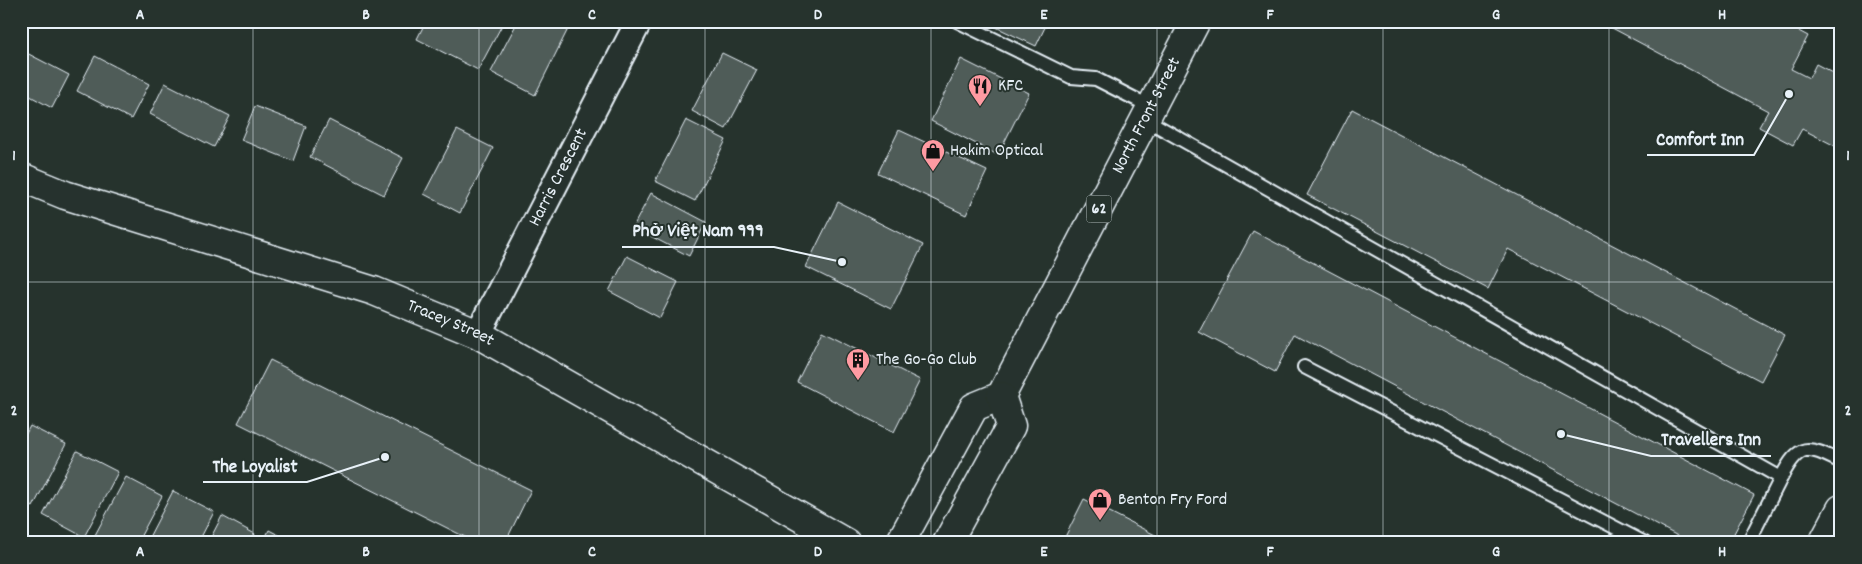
<svg xmlns="http://www.w3.org/2000/svg" width="1862" height="564" font-family="Dekko,sans-serif">
	<rect width="100%" height="100%" fill="#26332d"/>
	<filter id="ink" filterUnits="userSpaceOnUse"><feTurbulence type="fractalNoise" baseFrequency=".02" numOctaves="2"/><feDisplacementMap in="SourceGraphic" scale="10" xChannelSelector="R" yChannelSelector="G"/><feConvolveMatrix kernelMatrix="1 2 1 2 8 2 1 2 1" color-interpolation-filters="sRGB"/></filter>
	<g filter="url(#ink)">
		<!-- building -->
		<g fill="#505c59" stroke="#e8f1f8">
			<path d="M395,21H411L407,28Z"/>
			<path d="M426,21H495L502,25L478,70L417,39Z"/>
			<path d="M518,21H554L568,29L535,95L491,72Z"/>
			<path d="M983,21H1048L1036,46Z"/>
			<path d="M1599,21H1780L1808,36L1791,69L1809,78L1816,64L1841,77V149L1802,129L1793,145L1759,127L1768,111Z"/>
			<path d="M21,50L69,75L52,108L21,91Z"/>
			<path d="M722,53L757,70L726,129L692,111Z"/>
			<path d="M95,56L149,84L131,119L77,91Z"/>
			<path d="M961,59L1029,93L998,155L931,121Z"/>
			<path d="M165,83L230,116L214,147L150,114Z"/>
			<path d="M255,106L306,126L293,161L241,140Z"/>
			<path d="M1352,109L1785,335L1761,381L1508,249L1488,289L1307,195Z"/>
			<path d="M329,120L403,158L384,195L310,157Z"/>
			<path d="M686,120L726,140L695,201L655,181Z"/>
			<path d="M457,130L493,148L460,213L424,194Z"/>
			<path d="M899,130L987,171L966,215L878,173Z"/>
			<path d="M651,193L706,222L689,256L633,227Z"/>
			<path d="M838,202L923,245L891,309L806,267Z"/>
			<path d="M1253,231L1754,495L1729,543H1691L1295,334L1275,372L1199,332Z"/>
			<path d="M627,256L678,282L660,318L609,291Z"/>
			<path d="M822,331L920,380L894,432L797,382Z"/>
			<path d="M270,360L531,490L505,543H477L238,423Z"/>
			<path d="M30,426L66,444L33,507L21,501V443Z"/>
			<path d="M77,451L118,472L84,537L43,515Z"/>
			<path d="M126,477L162,496L137,543H110L95,535Z"/>
			<path d="M173,491L214,512L198,543H146Z"/>
			<path d="M1084,499L1171,543H1062Z"/>
			<path d="M222,516L255,534L250,543H208Z"/>
			<path d="M269,530L294,543H263Z"/>
			<path d="M724,535L737,543H719Z"/>
		</g>
		<g fill="none" stroke-linecap="round" stroke-linejoin="round">
			<!-- service casing -->
			<g stroke="#e8f1f8" stroke-width="16">
				<g id="service">
					<path d="M957,21L1071,77L1096,79L1151,107"/>
					<path d="M1145,119L1781,478L1748,543"/>
					<path d="M1304,367L1645,543"/>
					<path d="M1781,478C1800,441 1808,446 1841,462"/>
				</g>
			</g>
			<!-- minor casing -->
			<g stroke="#e8f1f8" stroke-width="29">
				<g id="minor">
					<path id="s1" d="M478,334L639,21"/>
				</g>
			</g>
			<!-- tertiary casing -->
			<g stroke="#e8f1f8" stroke-width="31">
				<g id="tertiary">
					<path id="s2" d="M21,177L65,195L374,291L478,334L846,543"/>
					<path d="M1823,543L1841,509"/>
				</g>
			</g>
			<!-- primary casing -->
			<g stroke="#e8f1f8" stroke-width="31">
				<g id="primary">
					<path id="s3" d="M900,543L974,407L1001,396L1196,21"/>
					<path d="M947,543L1011,426L1001,396"/>
				</g>
			</g>
			<!-- service -->
			<use href="#service" stroke="#26332d" stroke-width="12"/>
			<!-- minor -->
			<use href="#minor" stroke="#26332d" stroke-width="25"/>
			<!-- tertiary -->
			<use href="#tertiary" stroke="#26332d" stroke-width="28"/>
			<!-- primary -->
			<use href="#primary" stroke="#26332d" stroke-width="28"/>
		</g>
	</g>
	<!-- grid -->
	<path fill="none" stroke="#e8f1f8" stroke-width="1" stroke-opacity="0.55" d="M253,21V543M479,21V543M705,21V543M931,21V543M1157,21V543M1383,21V543M1609,21V543M21,282H1841"/>
	<!-- icons -->
	<defs>
		<g id="restaurant-pin" transform="scale(1.25)"><path d="M0 17L-7.5 6A9.5 9.5 0 1 1 7.5 6Z" fill="#ff9aa2" stroke="#26332d"/><path d="M-5-6h1v4h1v-4h1v4h1v-4h1v5L-1.5 .5V6h-2V.5L-5-1ZM5-6V6H3V1.5H1.5Q1.5-4 5-6Z" fill="#111"/></g>
		<g id="shop-pin" transform="scale(1.25)"><path d="M0 17L-7.5 6A9.5 9.5 0 1 1 7.5 6Z" fill="#ff9aa2" stroke="#26332d"/><path d="M-5-2.5h2.3a2.7 3.5 0 0 1 5.4 0H5L5.5 6h-11ZM-1.5-2.5h3a1.5 2.3 0 0 0-3 0Z" fill="#111"/></g>
		<g id="building-pin" transform="scale(1.25)"><path d="M0 17L-7.5 6A9.5 9.5 0 1 1 7.5 6Z" fill="#ff9aa2" stroke="#26332d"/><path d="M-4-6H4V6H1V3H-1V6H-4ZM-2.5-4.3h1.7v1.8h-1.7ZM.8-4.3h1.7v1.8H.8ZM-2.5-1h1.7V.8h-1.7ZM.8-1h1.7V.8H.8Z" fill="#111"/></g>
	</defs>
	<g fill-rule="evenodd">
		<use href="#restaurant-pin" x="980" y="86"/>
		<use href="#shop-pin" x="933" y="151"/>
		<use href="#building-pin" x="858" y="360"/>
		<use href="#shop-pin" x="1100" y="500"/>
	</g>
	<g text-anchor="middle" dominant-baseline="central" stroke-width="4" stroke-linejoin="round" paint-order="stroke">
		<!-- shield labels -->
		<rect fill="#26332d" stroke="#aeb8bb" stroke-width="1" x="1086.5" y="195.5" width="25" height="27" rx="4"/>
		<g font-size="16" font-weight="bold" fill="#e8f1f8">
			<text x="1099" y="209">62</text>
		</g>
		<!-- poi labels -->
		<g font-size="18" fill="#e8f1f8" stroke="#26332d" text-anchor="start">
			<text x="998" y="86">KFC</text>
			<text x="950" y="151">Hakim Optical</text>
			<text x="876" y="360">The Go-Go Club</text>
			<text x="1118" y="500">Benton Fry Ford</text>
		</g>
		<!-- street labels -->
		<g font-size="18" fill="#e8f1f8" stroke="#26332d">
			<text stroke="none"><textPath href="#s3" startOffset="500">North Front Street</textPath></text>
			<text stroke="none"><textPath href="#s1" startOffset="176">Harris Crescent</textPath></text>
			<text stroke="none"><textPath href="#s2" startOffset="454">Tracey Street</textPath></text>
		</g>
	</g>
	<!-- callouts -->
	<path fill="none" stroke="#e8f1f8" stroke-width="2" d="M1789 94L1754 155H1647M842 262L774 247H622M1561 434L1651 456H1771M385 457L307 482H203"/>
	<g fill="#e8f1f8" stroke="#26332d" stroke-width="2">
		<circle cx="1789" cy="94" r="5"/>
		<circle cx="842" cy="262" r="5"/>
		<circle cx="1561" cy="434" r="5"/>
		<circle cx="385" cy="457" r="5"/>
	</g>
	<g font-size="19" text-anchor="middle" font-weight="bold" fill="#e8f1f8" stroke="#26332d" stroke-width="4" stroke-linejoin="round" paint-order="stroke">
		<text x="1700" y="145">Comfort Inn</text>
		<text x="698" y="236">Phở Việt Nam 999</text>
		<text x="1711" y="445">Travellers Inn</text>
		<text x="255" y="472">The Loyalist</text>
	</g>
	<!-- margin -->
	<rect width="1862" height="564" fill="none" stroke="#26332d" stroke-width="55"/>
	<rect x="28" y="28" width="1806" height="508" fill="none" stroke="#e8f1f8" stroke-width="2"/>
	<g font-size="16" text-anchor="middle" font-weight="bold" fill="#e8f1f8">
		<text x="140" y="19">A</text>
		<text x="366" y="19">B</text>
		<text x="592" y="19">C</text>
		<text x="818" y="19">D</text>
		<text x="1044" y="19">E</text>
		<text x="1270" y="19">F</text>
		<text x="1496" y="19">G</text>
		<text x="1722" y="19">H</text>
		<text x="14" y="160">1</text>
		<text x="1848" y="160">1</text>
		<text x="14" y="415">2</text>
		<text x="1848" y="415">2</text>
		<text x="140" y="556">A</text>
		<text x="366" y="556">B</text>
		<text x="592" y="556">C</text>
		<text x="818" y="556">D</text>
		<text x="1044" y="556">E</text>
		<text x="1270" y="556">F</text>
		<text x="1496" y="556">G</text>
		<text x="1722" y="556">H</text>
	</g>
</svg>
